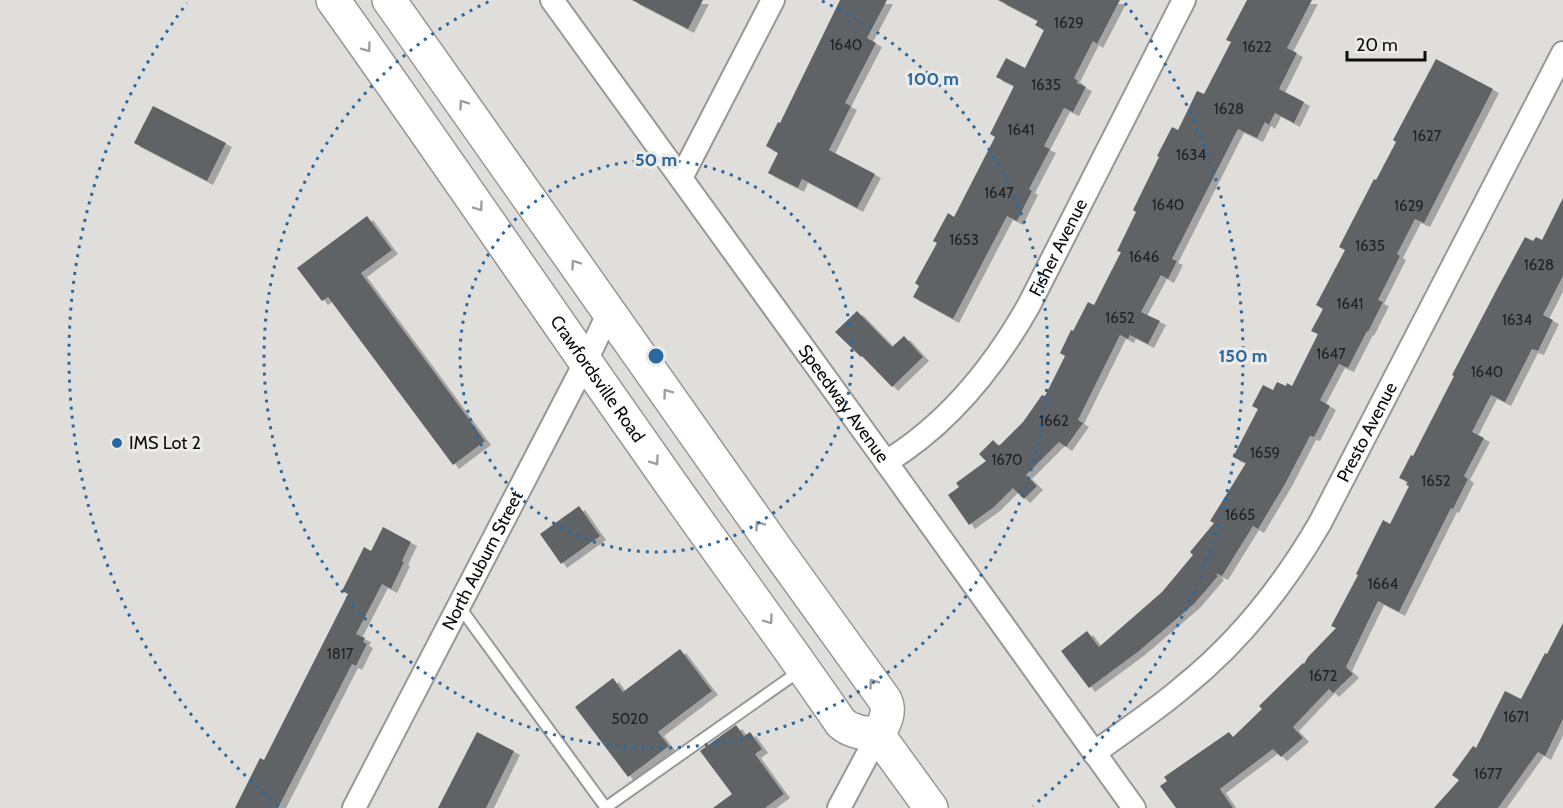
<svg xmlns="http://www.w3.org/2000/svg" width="1563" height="808" font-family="Cabin,sans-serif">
	<defs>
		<filter id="shadow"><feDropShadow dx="6" dy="4" stdDeviation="0" flood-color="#0004"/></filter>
	</defs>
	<rect width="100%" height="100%" fill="#e0dedb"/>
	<!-- building -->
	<g fill="#616365" filter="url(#shadow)">
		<path d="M632,0H703L688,29Z"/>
		<path d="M840,0H887L867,38L876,43L845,103L851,106L829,150L875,174L857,208L802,179L798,188L768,173L778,153L766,146L778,122L780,123Z"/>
		<path d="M998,0H1120L1097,44L1093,41L1074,78L1078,81L1077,83L1086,87L1073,112L1064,108L1044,146L1050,149L1029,189L1032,191L1017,221L1007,216L953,319L913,297L919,286L915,283L937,243L933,241L948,213L954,217L995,137L990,134L1014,86L996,77L1006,58L1025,68L1044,30L1035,25L1038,21Z"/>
		<path d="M1247,0H1312L1287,48L1297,53L1279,89L1304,102L1294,123L1275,113L1269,125L1265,122L1257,138L1238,129L1172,259L1177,261L1168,279L1161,275L1141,312L1160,321L1148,344L1130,335L1128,339L1120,335L1078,420L1083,423L1066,447L1059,442L1026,475L1037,486L1024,499L1013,488L994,507L969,525L948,495L959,487L956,483L986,461L979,454L993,440L999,446L1023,422L1042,395L1045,396L1065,356L1060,353L1071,330L1073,331L1088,302L1094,305L1121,252L1117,251L1136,212L1133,210L1159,157L1157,156L1172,127L1178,130L1197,91L1204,94L1231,42L1226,40Z"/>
		<path d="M1436,59L1493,89L1424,223L1415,219L1397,254L1400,256L1378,300L1383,302L1368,332L1367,331L1348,368L1339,364L1320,400L1330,406L1314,437L1310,436L1285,484L1258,529L1253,526L1222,576L1215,573L1218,576L1194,604L1139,651L1089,688L1061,651L1087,631L1099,647L1162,592L1193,555L1190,552L1214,523L1210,521L1246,463L1233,457L1258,409L1252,406L1263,385L1273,390L1277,382L1286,386L1287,383L1292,386L1318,334L1311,331L1323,309L1316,305L1345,250L1339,247L1374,179L1376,180L1396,142L1393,140Z"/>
		<path d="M153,106L226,143L207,181L134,143Z"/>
		<path d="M1563,198V276L1543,315L1553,320L1538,351L1532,349L1505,402L1491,395L1472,432L1484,438L1464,476L1468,479L1453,509L1451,508L1399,612L1378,601L1346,667L1353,674L1333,693L1329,689L1293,727L1303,738L1281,757L1273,749L1220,789L1233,808H1176L1160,786L1167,781L1164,777L1229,732L1233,737L1262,709L1259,706L1303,663L1304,664L1308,657L1336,628L1331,626L1358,575L1356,574L1383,520L1390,524L1409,486L1406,485L1408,482L1399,478L1411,455L1413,456L1454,376L1452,375L1497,289L1525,237L1533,241L1536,237L1542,240Z"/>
		<path d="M367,216L392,250L361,273L485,441L453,465L328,297L322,301L297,268Z"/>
		<path d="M857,311L892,347L904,336L923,357L892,387L862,356L861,357L835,332Z"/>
		<path d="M579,506L600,536L561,564L540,534Z"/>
		<path d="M383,527L411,542L402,561L404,562L391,589L382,584L356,634L365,638L363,642L367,644L356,666L352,664L278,808H235L260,758L264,760L348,594L342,591L364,547L371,551Z"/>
		<path d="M1563,623V719L1545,756L1538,752L1498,808H1434L1459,780L1452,775L1473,746L1476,748L1505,691L1521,699L1545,653L1547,654Z"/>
		<path d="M680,649L712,691L658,732L669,746L628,777L575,707L613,678L623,692Z"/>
		<path d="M736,725L744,736L750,732L762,749L755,754L784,794L765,808H713L732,794L700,751Z"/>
		<path d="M477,732L514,751L486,808H438Z"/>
	</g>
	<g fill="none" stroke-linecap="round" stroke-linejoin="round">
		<!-- service casing -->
		<g stroke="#999795" stroke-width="14">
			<g id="service">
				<path d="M459,606L606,808"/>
				<path d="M605,808L801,670"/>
			</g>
		</g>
		<!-- minor casing -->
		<g stroke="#999795" stroke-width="26">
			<g id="minor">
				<path id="s1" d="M552,0L886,462L1134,808"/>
				<path d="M681,178L773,0"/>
				<path id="s2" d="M886,462C947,425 994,367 1029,305L1184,0"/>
				<path id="s3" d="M1094,753C1124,731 1155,711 1183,687C1239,642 1284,585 1320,523L1563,53"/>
				<path id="s4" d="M354,808L586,361L609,312"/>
				<path d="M839,808L878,735"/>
			</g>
		</g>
		<!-- primary casing -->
		<g stroke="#999795" stroke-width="36">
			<g id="primary">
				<path id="s5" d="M333,0C442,153 547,308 655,461C716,549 781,635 841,723C851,732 864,733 878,735L931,808"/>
				<path d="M389,0L774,546L885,700C891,713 884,723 878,735"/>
			</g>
		</g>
		<!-- service -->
		<use href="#service" stroke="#fff" stroke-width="10"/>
		<!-- minor -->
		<use href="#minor" stroke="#fff" stroke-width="22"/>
		<!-- primary -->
		<use href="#primary" stroke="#fff" stroke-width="33"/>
	</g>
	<!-- one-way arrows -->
	<defs><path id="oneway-chevron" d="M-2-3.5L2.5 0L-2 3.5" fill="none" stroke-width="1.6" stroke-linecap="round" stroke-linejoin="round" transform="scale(1.5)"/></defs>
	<g stroke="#9f9e9e">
		<use href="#oneway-chevron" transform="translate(367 48) rotate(54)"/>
		<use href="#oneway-chevron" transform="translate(463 104) rotate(-125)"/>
		<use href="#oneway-chevron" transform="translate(479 207) rotate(55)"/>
		<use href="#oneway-chevron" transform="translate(575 264) rotate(-125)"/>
		<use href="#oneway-chevron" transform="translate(667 393) rotate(-126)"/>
		<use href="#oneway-chevron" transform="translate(655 461) rotate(55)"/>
		<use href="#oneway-chevron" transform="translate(759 525) rotate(-125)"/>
		<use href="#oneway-chevron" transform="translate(769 620) rotate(54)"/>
		<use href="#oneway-chevron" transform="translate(873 683) rotate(-126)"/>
	</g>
	<!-- distance rings -->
	<g fill="none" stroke="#29699f" stroke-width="3" stroke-dasharray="3 6">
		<circle cx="656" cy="356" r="196"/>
		<path d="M822 1A392 392 0 1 1 490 1"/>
		<path d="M279 806A587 587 0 0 1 187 3M1125 3A587 587 0 0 1 1033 806"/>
	</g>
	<!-- markers -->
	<circle fill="#29699f" stroke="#edebe8" stroke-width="2" cx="117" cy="443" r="6"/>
	<g text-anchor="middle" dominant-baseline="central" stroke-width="6" stroke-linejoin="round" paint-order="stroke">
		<!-- number labels -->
		<g font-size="15" fill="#232222">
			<text x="1069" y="23">1629</text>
			<text x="846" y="45">1640</text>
			<text x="1257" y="47">1622</text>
			<text x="1046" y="85">1635</text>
			<text x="1229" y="109">1628</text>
			<text x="1021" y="130">1641</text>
			<text x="1427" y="136">1627</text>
			<text x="1191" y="155">1634</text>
			<text x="999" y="193">1647</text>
			<text x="1168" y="205">1640</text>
			<text x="1409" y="206">1629</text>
			<text x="964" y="240">1653</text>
			<text x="1370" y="246">1635</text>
			<text x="1144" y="257">1646</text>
			<text x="1539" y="265">1628</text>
			<text x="1350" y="304">1641</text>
			<text x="1120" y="318">1652</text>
			<text x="1517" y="320">1634</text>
			<text x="1331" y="354">1647</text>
			<text x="1487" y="372">1640</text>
			<text x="1054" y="421">1662</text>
			<text x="1265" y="453">1659</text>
			<text x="1007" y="460">1670</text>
			<text x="1436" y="481">1652</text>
			<text x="1240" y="515">1665</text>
			<text x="1383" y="584">1664</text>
			<text x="340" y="654">1817</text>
			<text x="1323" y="676">1672</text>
			<text x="1516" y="717">1671</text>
			<text x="630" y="719">5020</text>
			<text x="1488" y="774">1677</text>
		</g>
		<!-- street labels -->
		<g font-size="18" fill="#0e0d0c" stroke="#edebe8">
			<text stroke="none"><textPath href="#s2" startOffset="279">Fisher Avenue</textPath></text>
			<text stroke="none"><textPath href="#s5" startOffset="462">Crawfordsville Road</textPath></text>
			<text stroke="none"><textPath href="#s1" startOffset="498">Speedway Avenue</textPath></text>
			<text stroke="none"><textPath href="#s3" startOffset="428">Presto Avenue</textPath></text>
			<text stroke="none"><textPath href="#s4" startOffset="279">North Auburn Street</textPath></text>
		</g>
		<!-- poi labels -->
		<g font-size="18" fill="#0e0d0c" stroke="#edebe8" text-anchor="start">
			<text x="129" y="443">IMS Lot 2</text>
		</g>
	</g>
	<circle cx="656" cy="356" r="9" fill="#29699f" stroke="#edebe8" stroke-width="3"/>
	<g font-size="18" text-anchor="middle" font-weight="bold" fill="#29699f" stroke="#edebe8" stroke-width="6" stroke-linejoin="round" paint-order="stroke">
		<text x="933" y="85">100 m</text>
		<text x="656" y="166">50 m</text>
		<text x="1243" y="362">150 m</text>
	</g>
	<!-- scale -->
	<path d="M1347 51v9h78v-9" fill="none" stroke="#0e0d0c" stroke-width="3"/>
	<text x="1356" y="51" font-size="18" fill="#0e0d0c" stroke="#edebe8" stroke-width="4.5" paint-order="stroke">20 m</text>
</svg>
